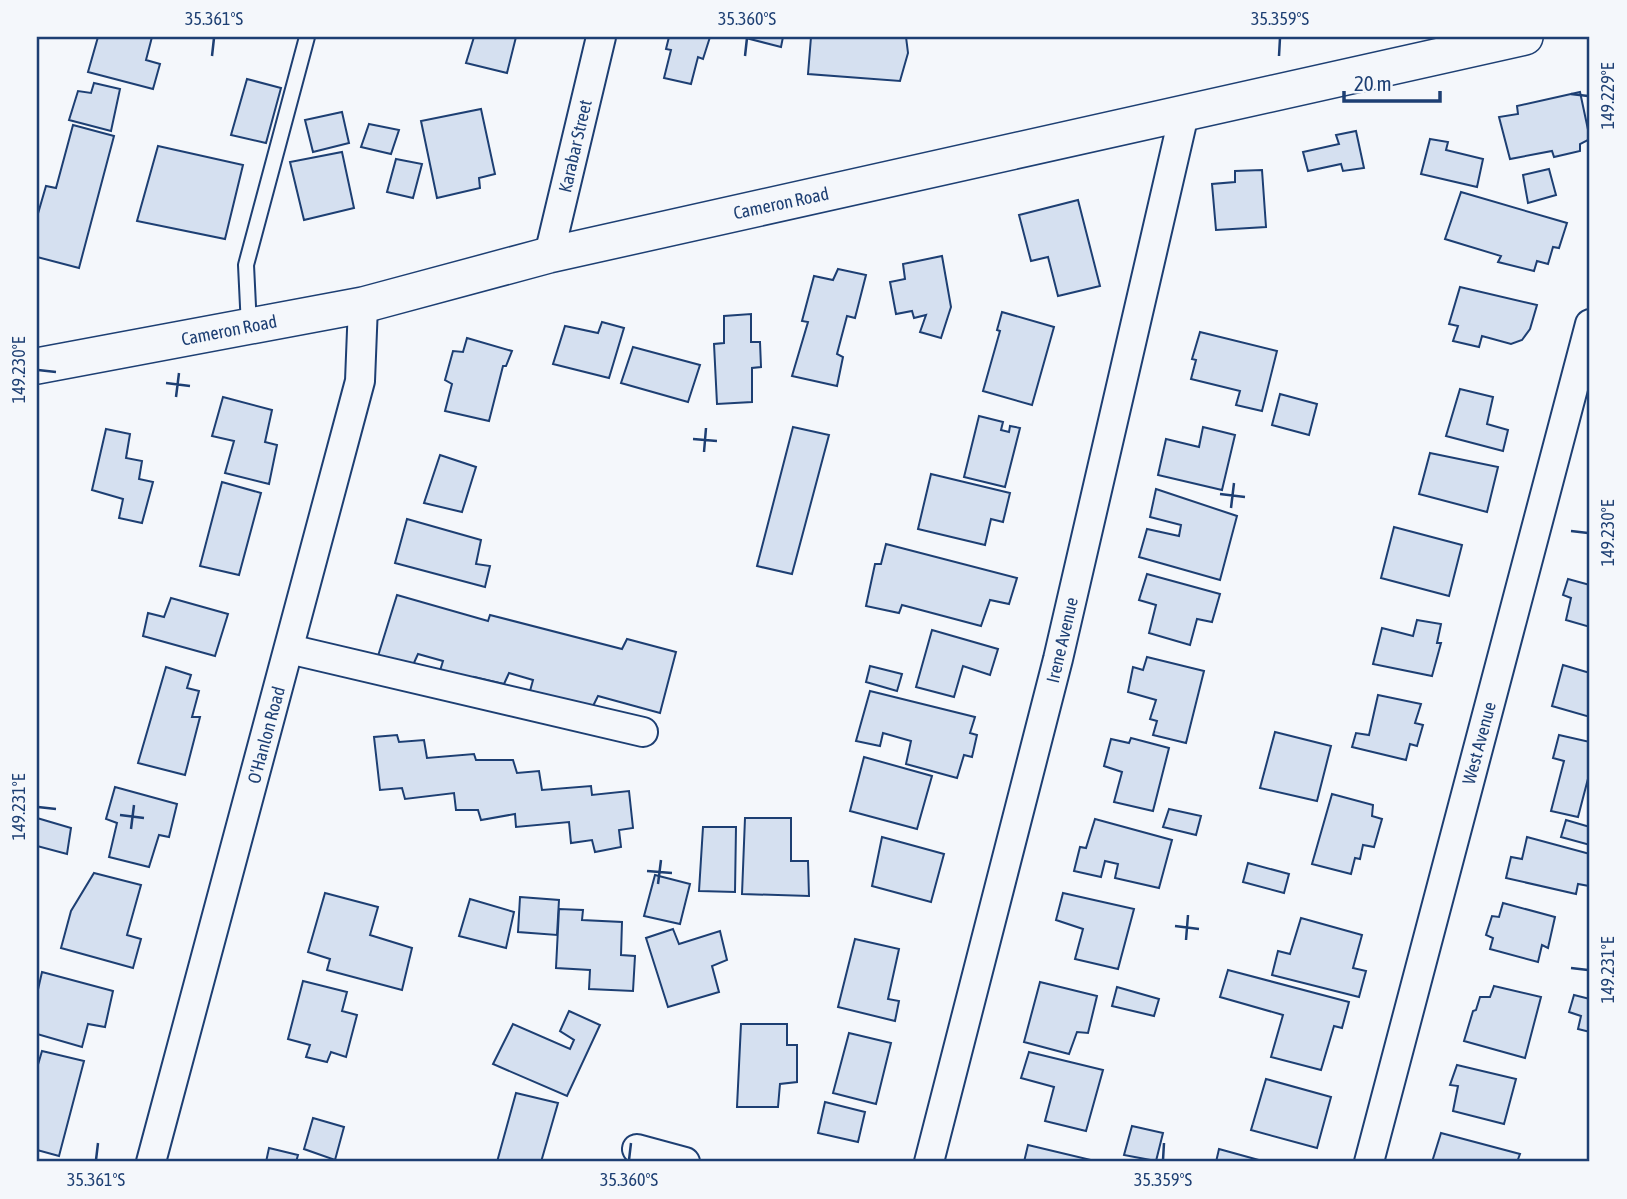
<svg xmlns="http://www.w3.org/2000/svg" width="1627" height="1199" font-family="'Asap Condensed',sans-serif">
	<rect width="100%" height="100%" fill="#f4f7fb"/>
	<!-- building -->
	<g fill="#d5e0f0" stroke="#1d3f73" stroke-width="2">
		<path d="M98,37H152L146,60L160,64L153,89L88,72Z"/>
		<path d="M474,37H516L507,73L466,63Z"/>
		<path d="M669,37H710L703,59L698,57L691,84L664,78L671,50L666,49Z"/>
		<path d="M742,37H783L781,47Z"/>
		<path d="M811,37H906L908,53L900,81L808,74Z"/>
		<path d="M247,79L281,88L266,143L231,135Z"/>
		<path d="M94,83L120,89L111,131L69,120L78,91L91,93Z"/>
		<path d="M1580,92L1590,139L1580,144V151L1554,157L1552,151L1510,159L1499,117L1518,114L1517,106Z"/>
		<path d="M481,109L495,174L479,178L480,188L437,198L421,121Z"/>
		<path d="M342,112L349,143L313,152L305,120Z"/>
		<path d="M369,124L399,130L391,154L361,147Z"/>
		<path d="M73,125L114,136L79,268L37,257V217L46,186L56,188Z"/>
		<path d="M1356,131L1364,168L1343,171L1341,164L1308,171L1303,152L1339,144L1336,135Z"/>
		<path d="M1430,139L1448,142L1446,150L1483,159L1477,187L1421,174Z"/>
		<path d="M158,146L243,165L225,239L137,221Z"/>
		<path d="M342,152L354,208L304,220L290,162Z"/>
		<path d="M396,159L422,164L413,198L387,192Z"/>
		<path d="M1549,169L1556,195L1528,203L1523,175Z"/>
		<path d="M1262,170L1266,227L1216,230L1212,184L1235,182V171Z"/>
		<path d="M1461,192L1567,223L1559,248L1553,247L1548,264L1537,261L1534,271L1498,262L1501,256L1445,239Z"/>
		<path d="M1078,200L1100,286L1058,296L1048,257L1031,261L1019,215Z"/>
		<path d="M942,256L951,307L941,338L920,332L926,315L914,318L912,311L896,314L890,282L905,279L903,264Z"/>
		<path d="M838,269L866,275L855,318L847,316L837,354L843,357L837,386L792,376L808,322L802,321L814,276L833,280Z"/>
		<path d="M1460,287L1537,305L1530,329L1522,340L1511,344L1482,336L1479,347L1453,341L1458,326L1449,324Z"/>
		<path d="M1002,312L1054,327L1032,405L983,391L1000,331L997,330Z"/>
		<path d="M751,314V342H760L761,367L752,368V402L717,404L714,344L724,343V316Z"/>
		<path d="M602,322L624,328L609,378L553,364L565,326L598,333Z"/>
		<path d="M1200,332L1277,351L1262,411L1236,405L1240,391L1191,379L1196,360L1192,359Z"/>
		<path d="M467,338L512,351L506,366H503L489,421L445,411L452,384L445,380L453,351L463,352Z"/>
		<path d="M633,347L700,365L688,402L621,383Z"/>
		<path d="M1460,389L1493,397L1487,424L1508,430L1503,451L1446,436Z"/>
		<path d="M1280,394L1317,404L1309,435L1272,425Z"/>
		<path d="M223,397L272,410L265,442L277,445L269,484L225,473L234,441L212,436Z"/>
		<path d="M979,416L1003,422L1001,430L1009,432L1010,426L1020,428L1005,487L964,477Z"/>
		<path d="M793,427L829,435L792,574L757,566Z"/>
		<path d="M1203,427L1235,435L1222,490L1158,475L1166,439L1199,447Z"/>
		<path d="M106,429L130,434L126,458L142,461L139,479L153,482L142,523L119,518L123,499L92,490Z"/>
		<path d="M1430,453L1498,467L1487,512L1419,494Z"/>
		<path d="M440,455L476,467L462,512L424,503Z"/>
		<path d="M931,474L1010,493L1003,522L991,519L985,545L918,529Z"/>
		<path d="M222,482L261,493L239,575L200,566Z"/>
		<path d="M1156,489L1237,516L1220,580L1139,557L1147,529L1179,536L1181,525L1150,517Z"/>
		<path d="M407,519L481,540L476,564L490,566L485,587L395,563Z"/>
		<path d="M1394,527L1462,545L1449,596L1381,578Z"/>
		<path d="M886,544L1017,578L1009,604L990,600L981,626L902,605L899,613L866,606L875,564H881Z"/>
		<path d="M1147,574L1220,594L1212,622L1197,619L1190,645L1149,633L1156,605L1139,600Z"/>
		<path d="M1568,579L1590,585V627L1566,620L1571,598L1563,595Z"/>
		<path d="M397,595L488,621L490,615L622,649L627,639L676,652L660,713L598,696L593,706L530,691L533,680L509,673L504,684L474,677L472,682L439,674L443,661L418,654L413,665L378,656Z"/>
		<path d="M171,598L228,614L215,656L143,636L148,613L164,617Z"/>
		<path d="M1417,620L1441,624L1437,643H1441L1432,676L1373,664L1382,628L1413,636Z"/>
		<path d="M932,630L998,649L990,675L963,666L954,697L916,687Z"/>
		<path d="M1147,657L1204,671L1186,743L1153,735L1157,721L1150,719L1156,700L1128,692L1133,667L1143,670Z"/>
		<path d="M1563,665L1590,673V717L1552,706Z"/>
		<path d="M870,666L902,674L897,691L866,682Z"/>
		<path d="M166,667L191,675L187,688L199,691L192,717H200L185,775L138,763Z"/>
		<path d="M870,691L975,717L970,733L977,735L972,757L964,755L957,778L906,764L911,741L883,733L880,746L856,741Z"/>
		<path d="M1378,695L1421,704L1415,723L1423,725L1417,746L1410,744L1406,760L1352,747L1356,733L1369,735Z"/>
		<path d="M1275,732L1331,746L1317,801L1260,788Z"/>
		<path d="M397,735L399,742L424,740L427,758L474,754L476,760H513L517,773L539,771L542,790L591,786L592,795L629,791L633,828L619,830L621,847L595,852L592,840L571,843L569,822L516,827L515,814L481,820L478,810H456L454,793L405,799L402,788L380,790L374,737Z"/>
		<path d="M1559,735L1590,742V771L1578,817L1551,811L1564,761L1553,758Z"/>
		<path d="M1131,738L1169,748L1153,811L1114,802L1122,772L1104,766L1111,739L1129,743Z"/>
		<path d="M864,757L932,776L917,829L850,811Z"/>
		<path d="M115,787L177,804L169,837L159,835L149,867L109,857L117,823L106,819Z"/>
		<path d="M1332,794L1373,805L1372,816L1382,819L1374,847L1363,845L1360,859L1355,858L1351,874L1312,864Z"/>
		<path d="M1169,809L1201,816L1196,835L1163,827Z"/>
		<path d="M37,818L71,828L67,854L37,846Z"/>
		<path d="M745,818H791V861H808L809,896L742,894Z"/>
		<path d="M1095,819L1172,840L1159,888L1115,878L1118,864L1105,861L1101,877L1074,871L1080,847L1086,848Z"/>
		<path d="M1566,820L1590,827V845L1561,837Z"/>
		<path d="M703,827H736L735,892L699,891Z"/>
		<path d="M882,837L944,854L931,902L872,886Z"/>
		<path d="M1527,837L1590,854L1589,886L1578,884L1576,894L1506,878L1511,857L1522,859Z"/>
		<path d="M1248,863L1289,874L1284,893L1243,882Z"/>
		<path d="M94,873L141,885L127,935L141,939L133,968L61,948L71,911Z"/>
		<path d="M655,875L690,884L680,924L644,916Z"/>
		<path d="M325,893L378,907L370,935L412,948L402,990L327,970L330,959L308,952Z"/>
		<path d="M1063,893L1134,909L1118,969L1075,959L1083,929L1056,920Z"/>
		<path d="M520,897L559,900L557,935L518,932Z"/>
		<path d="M470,899L514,912L506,948L459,936Z"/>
		<path d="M1503,903L1555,917L1548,948L1542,945L1538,962L1490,949L1493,938L1486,935L1492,916L1499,917Z"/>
		<path d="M559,909L583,910L582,920L622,922L621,955L635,956L633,991L589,989L590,970L556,968Z"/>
		<path d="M1301,918L1362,935L1353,968L1366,971L1359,997L1272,975L1278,951L1290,954Z"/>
		<path d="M673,929L679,944L720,931L727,960L712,966L719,992L668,1007L646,938Z"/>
		<path d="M855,939L899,949L888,999L899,1001L895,1021L838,1007Z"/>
		<path d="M1228,970L1349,1002L1342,1028L1334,1026L1321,1070L1271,1057L1283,1015L1220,997Z"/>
		<path d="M42,972L113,991L105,1027L88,1024L82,1047L37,1034V994Z"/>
		<path d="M303,981L347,992L342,1011L357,1015L346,1057L331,1052L327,1062L306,1057L310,1045L288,1039Z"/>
		<path d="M1040,982L1097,996L1088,1033L1077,1032L1069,1054L1024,1042Z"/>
		<path d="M1494,986L1541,997L1525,1058L1464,1041L1473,1011L1476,1010L1480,997H1490Z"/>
		<path d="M1117,987L1159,999L1154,1016L1112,1006Z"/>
		<path d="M1574,995L1590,999V1032L1578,1029L1581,1016L1569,1012Z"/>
		<path d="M569,1011L600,1025L567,1096L493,1064L513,1024L570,1049L574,1040L560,1031Z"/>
		<path d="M741,1024H787V1045H797V1082L780,1084L778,1107H737Z"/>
		<path d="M849,1033L891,1043L876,1104L833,1093Z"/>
		<path d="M42,1051L84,1061L59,1156L37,1150V1068Z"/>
		<path d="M1029,1052L1103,1070L1086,1131L1045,1121L1054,1087L1021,1078Z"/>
		<path d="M1457,1065L1516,1079L1504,1124L1453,1111L1458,1086L1450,1085Z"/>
		<path d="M1266,1079L1331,1097L1317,1148L1251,1130Z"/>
		<path d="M516,1093L558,1103L541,1162H497Z"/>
		<path d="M825,1102L865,1112L858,1142L818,1133Z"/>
		<path d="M313,1118L344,1127L335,1160L304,1149Z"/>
		<path d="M1132,1126L1163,1133L1156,1161L1124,1155Z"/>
		<path d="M1441,1133L1520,1154L1517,1162H1432Z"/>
		<path d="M1028,1145L1091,1160V1162H1024Z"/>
		<path d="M269,1148L298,1155L296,1162H266Z"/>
		<path d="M1219,1149L1266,1162H1216Z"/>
	</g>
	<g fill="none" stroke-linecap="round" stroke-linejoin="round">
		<!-- service casing -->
		<g stroke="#1d3f73" stroke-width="18">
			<path id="service" d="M249,327L246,265L307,37"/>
		</g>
		<!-- minor casing -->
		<g stroke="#1d3f73" stroke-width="32">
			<g id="minor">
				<path d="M549,255L601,37"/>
				<path d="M289,649L643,732"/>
				<path d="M637,1149L685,1162"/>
				<path d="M151,1162L360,381L363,305"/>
				<path d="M929,1162L1058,659L1184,114"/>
				<path d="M1369,1162L1590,324"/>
			</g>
		</g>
		<!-- tertiary casing -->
		<g stroke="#1d3f73" stroke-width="38">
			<path id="tertiary" d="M37,366L363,305L549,255L1525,37"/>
		</g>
		<!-- service -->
		<use href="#service" stroke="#f4f7fb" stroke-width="14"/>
		<!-- minor -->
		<use href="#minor" stroke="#f4f7fb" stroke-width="28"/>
		<!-- tertiary -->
		<use href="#tertiary" stroke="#f4f7fb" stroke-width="35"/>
	</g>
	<!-- ticks -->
	<path fill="none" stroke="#1d3f73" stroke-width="2.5" d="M212,56L214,38M745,56L747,38M1279,56L1280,38M1571,94L1588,96M38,370L56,372M166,383L190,386M176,397L179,373M693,439L717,441M704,452L706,428M1220,494L1245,497M1231,508L1234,483M1571,531L1588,533M38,807L56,809M120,815L144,818M131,829L134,805M647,871L672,873M658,884L661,860M1175,926L1199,929M1186,940L1188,915M1571,968L1588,970M96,1160L98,1143M629,1160L631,1143M1163,1160L1164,1143"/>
	<g text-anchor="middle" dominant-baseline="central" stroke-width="5" stroke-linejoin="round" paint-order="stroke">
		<!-- street labels -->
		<g font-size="18" fill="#1d3f73" stroke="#f4f7fb">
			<text transform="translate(575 146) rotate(-77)">Karabar Street</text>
			<text transform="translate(781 203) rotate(-12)">Cameron Road</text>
			<text transform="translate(229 330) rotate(-11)">Cameron Road</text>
			<text transform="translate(1062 640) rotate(-77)">Irene Avenue</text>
			<text transform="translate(266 735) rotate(-75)">O'Hanlon Road</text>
			<text transform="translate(1479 743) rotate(-75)">West Avenue</text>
		</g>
	</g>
	<!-- border -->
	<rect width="1627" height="1199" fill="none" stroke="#f4f7fb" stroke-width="77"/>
	<!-- scale -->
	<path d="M1344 91v10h96v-10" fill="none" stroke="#1d3f73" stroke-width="3.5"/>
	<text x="1354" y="91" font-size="21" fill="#1d3f73" stroke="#f4f7fb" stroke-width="5" paint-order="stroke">20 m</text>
	<rect x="38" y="38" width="1550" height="1122" fill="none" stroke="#1d3f73" stroke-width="2.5"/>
	<g font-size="18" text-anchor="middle" fill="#1d3f73">
		<text x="214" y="25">35.361°S</text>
		<text x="747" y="25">35.360°S</text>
		<text x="1280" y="25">35.359°S</text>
		<text transform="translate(1608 96) rotate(-90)" y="6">149.229°E</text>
		<text transform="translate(19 370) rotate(-90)" y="6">149.230°E</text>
		<text transform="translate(1608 533) rotate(-90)" y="6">149.230°E</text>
		<text transform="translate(19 807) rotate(-90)" y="6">149.231°E</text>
		<text transform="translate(1608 970) rotate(-90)" y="6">149.231°E</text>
		<text x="96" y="1186">35.361°S</text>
		<text x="629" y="1186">35.360°S</text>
		<text x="1163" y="1186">35.359°S</text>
	</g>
</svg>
